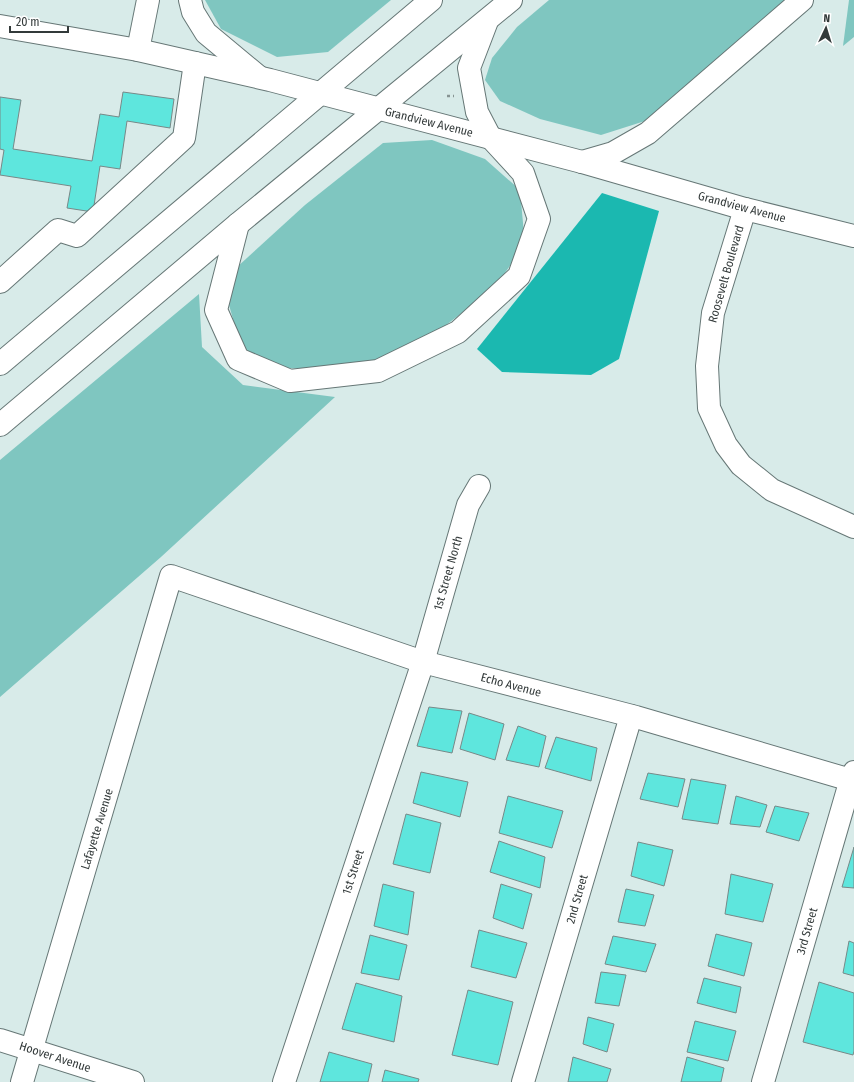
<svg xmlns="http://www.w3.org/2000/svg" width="854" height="1082" font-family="'Fira Sans Condensed',sans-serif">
	<rect width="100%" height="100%" fill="#d8ebe9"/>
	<!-- green -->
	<g fill="#7fc6c0">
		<path d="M205,0H391L328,52L277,57L221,29Z"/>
		<path d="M549,0H785L645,121L601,135L540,119L500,101L485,80L492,58L517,27Z"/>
		<path d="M849,0H854V37L843,46Z"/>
		<path d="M432,140L485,159L520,190L525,245L494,288L428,339L386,360L321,369L283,368L243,354L229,305L236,268L305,205L383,143Z"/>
		<path d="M199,294L202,347L243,385L335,397L161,557L0,697V460Z"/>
	</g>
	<!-- forest -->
	<path fill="#1bb8b0" d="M602,193L659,211L619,359L591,375L502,372L477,349Z"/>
	<!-- building -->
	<g fill="#5ee6dd" stroke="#778988">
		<path d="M123,92L174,99L170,128L127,121L120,169L100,166L93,212L67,208L71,186L0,175L4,150L0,149V97L21,100L13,149L92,161L100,114L119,117Z"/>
		<path d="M429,707L462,711L452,753L417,746Z"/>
		<path d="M469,713L504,724L495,760L460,749Z"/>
		<path d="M518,726L546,736L539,767L506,760Z"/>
		<path d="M556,737L597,748L591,781L545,768Z"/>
		<path d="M421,772L468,782L460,817L413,803Z"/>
		<path d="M648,773L685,779L678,807L640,799Z"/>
		<path d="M691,779L726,785L718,824L682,819Z"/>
		<path d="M508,796L563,811L552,848L499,833Z"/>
		<path d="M736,796L767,805L760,827L730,824Z"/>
		<path d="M775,806L809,813L799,841L766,832Z"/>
		<path d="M406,814L441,823L430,873L393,864Z"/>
		<path d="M499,841L545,857L540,888L490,872Z"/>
		<path d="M638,842L673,850L664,886L631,876Z"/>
		<path d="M854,847V888L842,887Z"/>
		<path d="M731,874L773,884L763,922L725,914Z"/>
		<path d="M383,884L414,892L408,935L374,926Z"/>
		<path d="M501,884L532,894L523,929L493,918Z"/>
		<path d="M626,889L654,895L645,926L618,922Z"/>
		<path d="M479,930L527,943L516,978L471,967Z"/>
		<path d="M716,934L752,943L744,976L708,966Z"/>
		<path d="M370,935L407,945L399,980L361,973Z"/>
		<path d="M613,936L656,944L646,972L605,964Z"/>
		<path d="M849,941L854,943V976L843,973Z"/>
		<path d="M601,972L626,975L619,1006L595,1003Z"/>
		<path d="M704,978L741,987L736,1013L697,1003Z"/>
		<path d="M819,982L854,993V1051L853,1055L803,1042Z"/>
		<path d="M356,983L402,996L394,1042L342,1029Z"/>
		<path d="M468,990L513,1002L498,1065L452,1055Z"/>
		<path d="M588,1017L614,1024L607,1052L583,1044Z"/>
		<path d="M695,1021L736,1031L728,1061L687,1052Z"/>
		<path d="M329,1052L372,1064L368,1082H320Z"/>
		<path d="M573,1057L611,1069L607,1082H568Z"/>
		<path d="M687,1057L724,1068L721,1082H681Z"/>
		<path d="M385,1070L419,1079L418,1082H382Z"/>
	</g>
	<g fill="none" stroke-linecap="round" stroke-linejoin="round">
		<!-- minor casing -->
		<g stroke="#667776" stroke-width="24">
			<g id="minor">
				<path d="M0,26L138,50L270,80L582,162L745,209L854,236"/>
				<path d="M745,209L713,313L707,366L709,408L726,445L741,465L772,490L854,527"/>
				<path d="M0,282L58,230L77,236L184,138L195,63"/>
				<path d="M0,1040L133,1082"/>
				<path d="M22,1082L171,576L423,662L636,717L854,781"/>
				<path d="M284,1082L423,662L468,505L479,486"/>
				<path d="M523,1082L631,716"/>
				<path d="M763,1082L851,779L854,772"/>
			</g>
		</g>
		<!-- highway casing -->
		<g stroke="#667776" stroke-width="24">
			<g id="highway">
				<path d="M190,0L193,12L206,33L259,77"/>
				<path d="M138,50L148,0"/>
				<path d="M582,162L613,153L648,133L802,0"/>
				<path d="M238,224L216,310L238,359L290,381L378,371L458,332L519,276L539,219L523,173L490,137L477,112L469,68L487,21"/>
				<path d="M0,364L431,0"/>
				<path d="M0,425L238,224L511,0"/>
			</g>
		</g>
		<!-- path -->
		<path stroke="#879493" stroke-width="2.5" stroke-dasharray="3 3" stroke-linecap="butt" d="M447,96H454"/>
		<!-- minor -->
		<use href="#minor" stroke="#fff" stroke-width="22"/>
		<!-- highway -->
		<use href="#highway" stroke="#fff" stroke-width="22"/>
	</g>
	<g text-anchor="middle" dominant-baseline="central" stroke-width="4" stroke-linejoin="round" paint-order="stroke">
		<!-- street labels -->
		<g font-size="12" fill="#333a3a" stroke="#fff">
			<text transform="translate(429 122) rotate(14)">Grandview Avenue</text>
			<text transform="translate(742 207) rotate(15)">Grandview Avenue</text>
			<text transform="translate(726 274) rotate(-74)">Roosevelt Boulevard</text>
			<text transform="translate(448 573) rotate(-74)">1st Street North</text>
			<text transform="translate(511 685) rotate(15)">Echo Avenue</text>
			<text transform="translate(97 829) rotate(-73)">Lafayette Avenue</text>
			<text transform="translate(353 872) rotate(-72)">1st Street</text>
			<text transform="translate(577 899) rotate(-74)">2nd Street</text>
			<text transform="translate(807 931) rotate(-74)">3rd Street</text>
			<text transform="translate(55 1057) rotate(18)">Hoover Avenue</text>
		</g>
	</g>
	<!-- north arrow -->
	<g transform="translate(826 28) rotate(4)" stroke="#ffffff" stroke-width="3" paint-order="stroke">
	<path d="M0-3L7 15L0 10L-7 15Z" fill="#333a3a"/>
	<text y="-6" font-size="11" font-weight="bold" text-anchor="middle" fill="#333a3a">N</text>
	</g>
	<!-- scale -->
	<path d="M10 26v6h58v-6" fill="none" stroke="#333a3a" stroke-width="2"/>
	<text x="16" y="26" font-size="12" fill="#333a3a" stroke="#ffffff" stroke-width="3" paint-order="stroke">20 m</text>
</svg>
